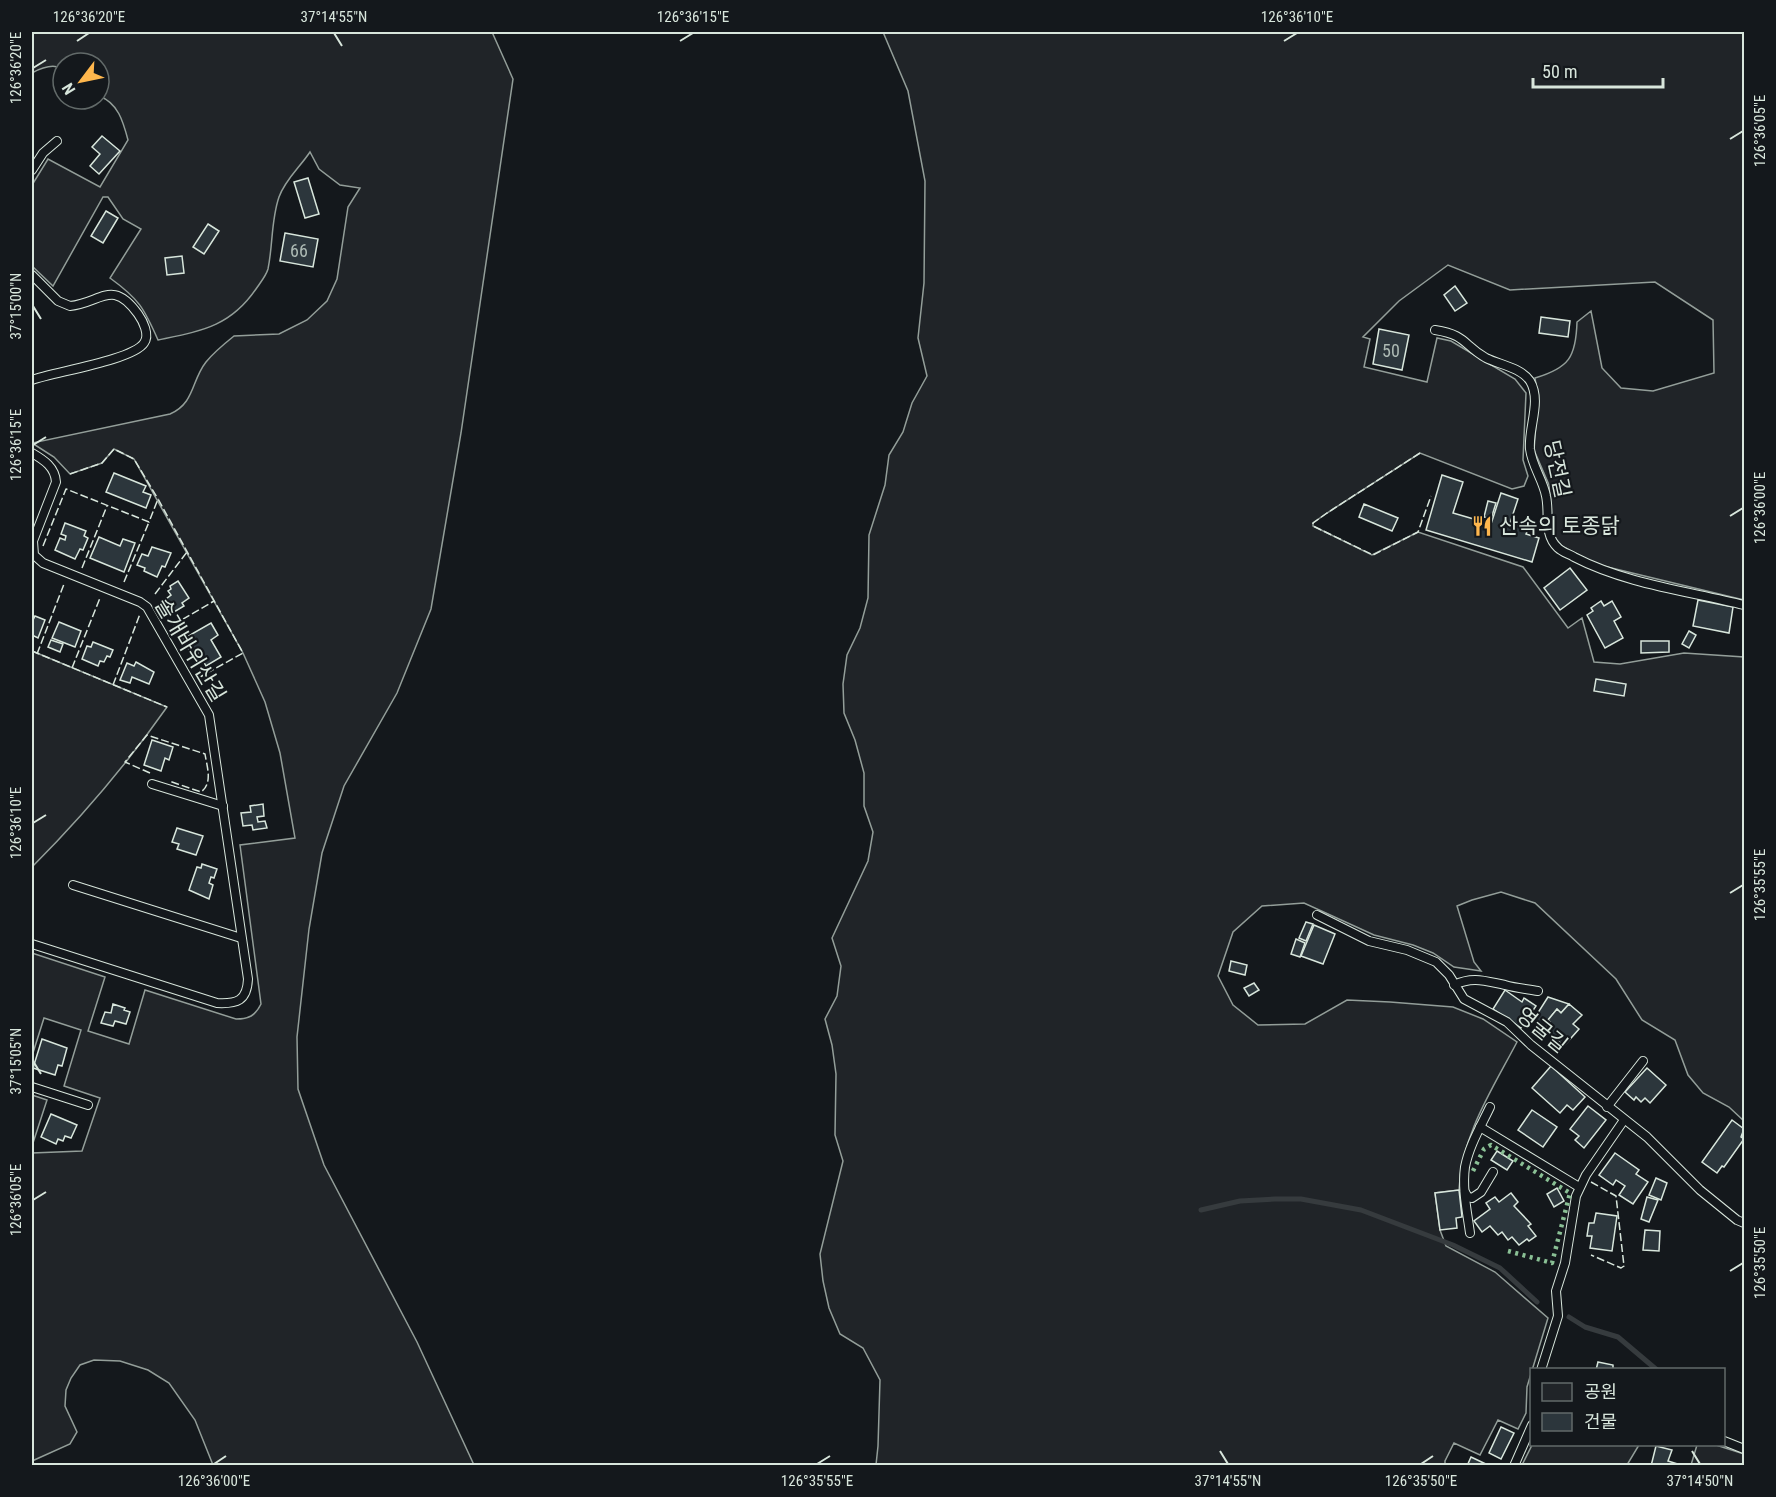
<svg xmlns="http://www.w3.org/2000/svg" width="1776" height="1497" font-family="'Roboto Condensed','Noto Sans KR',sans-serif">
	<rect width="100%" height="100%" fill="#14181c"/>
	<!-- green -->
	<g fill="#202428" stroke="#939e99" stroke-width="1.5">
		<path d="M32,32H492L513,79L461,433L431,609L397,693L344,786L322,853L309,929L297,1037L298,1089L324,1165L417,1342L474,1465H213L195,1420L169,1383L148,1370L120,1361L94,1360L80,1365L71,1378L66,1390L65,1406L77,1432L70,1444L32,1461V1153L82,1151L100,1098L64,1086L81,1030L44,1018L32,1056V953L105,977L88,1031L129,1044L145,990L236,1019C249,1019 255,1016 261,1004L240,845L295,838L280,753L265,702L243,653L134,459L114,449L102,463L70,474L54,457L32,443L170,414C195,403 191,381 206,362C214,352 224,344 234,336L279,334L307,320L327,301L337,279L348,207L360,188L340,185L319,169L310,152C300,167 285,180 279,197C271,220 273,245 268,269C266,276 260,283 256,289C230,327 201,331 158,340C144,308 139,299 110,278L141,229L123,219L108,197H103L53,286L32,266V185L48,159L100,187L128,140C123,121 118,103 99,96V63H63V69C53,63 41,68 32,73Z"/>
		<path d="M883,32H1744V600L1595,564L1562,546L1556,539L1552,530L1549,485L1534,450L1538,397L1535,378C1569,368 1576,357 1577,322L1591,311L1602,368L1621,388L1653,391L1714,373L1713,320L1655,282L1510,290L1448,265L1399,301L1363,337L1370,339L1364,367L1427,382L1437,338L1451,341L1515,379L1526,393L1523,460L1528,476L1524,486L1512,489L1420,453L1327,513L1313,523V526L1372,555L1418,532L1523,567L1568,628L1582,618L1594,662L1620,664L1684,653L1744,657V1121L1729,1107L1703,1093L1688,1075L1675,1040L1642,1020L1616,979L1535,903L1501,892L1472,900L1457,906L1474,962L1481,971L1454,967L1433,953L1413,945L1374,935L1304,903L1262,906L1233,932L1218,976L1233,1005L1258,1025L1305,1024L1347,1000L1390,1002L1453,1007L1483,1019L1517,1042C1493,1088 1461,1136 1459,1190L1435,1193L1440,1230L1446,1246L1495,1272L1548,1318L1527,1387L1526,1413L1518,1429L1498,1420L1480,1455L1454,1443L1445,1461V1465H876L878,1446L880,1380L863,1348L840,1334L829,1308L823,1281L820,1254L843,1161L835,1135L836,1074L832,1045L825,1019L837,996L841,966L832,938L868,861L873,832L864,806V773L855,740L844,713L843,684L847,655L860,628L868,598L869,535L885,485L889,455L903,432L912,403L927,376L918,338L924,283L925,181L908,91Z"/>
		<path d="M32,651L167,707C127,764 81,818 32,867Z"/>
		<path d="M32,1095L47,1100L32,1146Z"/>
		<path d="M1532,1445V1444L1639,1445L1627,1465H1522Z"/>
		<path d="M1697,1445H1716L1744,1454V1465H1691Z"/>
	</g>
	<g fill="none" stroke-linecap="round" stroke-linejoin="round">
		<!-- stream -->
		<g stroke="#363b3e" stroke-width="5">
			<path d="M1201,1210L1240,1201L1275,1199H1301L1361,1210L1453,1245L1500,1268L1537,1302"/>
			<path d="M1569,1317L1585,1327L1618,1337L1657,1370"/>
		</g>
	</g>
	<!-- building -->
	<g fill="#2c363c" stroke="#d8e6dc" stroke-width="1.5">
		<path d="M102,136L120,151L99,174L90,166L100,154L92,147Z"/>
		<path d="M308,178L319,214L305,218L294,182Z"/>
		<path d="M106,211L118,218L103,243L91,236Z"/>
		<path d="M208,224L219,231L204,254L193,247Z"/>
		<path d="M285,233L318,239L313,267L280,261Z"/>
		<path d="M182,256L184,273L167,275L165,258Z"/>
		<path d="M1455,286L1467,303L1455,311L1444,295Z"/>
		<path d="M1541,317L1570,321L1568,337L1539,333Z"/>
		<path d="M1379,329L1409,335L1402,370L1373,364Z"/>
		<path d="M114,473L146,486L143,492L151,495L146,508L106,492Z"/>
		<path d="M1442,475L1463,482L1453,513L1491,524L1501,493L1518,499L1510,523L1528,529L1526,534L1539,538L1532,562L1426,530Z"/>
		<path d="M1488,501L1496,503L1491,519L1484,517Z"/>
		<path d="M1364,504L1398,518L1392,531L1359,517Z"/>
		<path d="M65,523L86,531L84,536L88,538L83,550L80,549L75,559L55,550L60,538L65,540L66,536L61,534Z"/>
		<path d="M99,537L120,546L123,539L135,543L124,572L90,558Z"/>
		<path d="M152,547L171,553L165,567L162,566L157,577L144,571L145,568L137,565L142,554L148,556Z"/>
		<path d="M1570,568L1587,590L1560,610L1544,588Z"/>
		<path d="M178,581L189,598L182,603L184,606L174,612L166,599L171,595L168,591L171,589L170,586Z"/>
		<path d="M1698,600L1733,607L1729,633L1693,626Z"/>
		<path d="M1601,601L1604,606L1612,601L1621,617L1614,621L1623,638L1605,648L1587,615L1593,611L1591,608Z"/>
		<path d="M35,616L45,620L38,638L32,635V622Z"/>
		<path d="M59,622L81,631L75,647L52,638Z"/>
		<path d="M211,623L218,635L211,640L221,657L206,666L196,648L190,652L183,639Z"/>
		<path d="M1689,631L1696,635L1689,648L1682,644Z"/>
		<path d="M51,640L63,644L60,652L48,647Z"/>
		<path d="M1641,641H1669V652L1641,653Z"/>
		<path d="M93,642L113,650L110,657L107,656L104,662L100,661L98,666L82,659L87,646L91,647Z"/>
		<path d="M136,662L154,672L149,684L132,677L130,683L120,680L127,663L134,666Z"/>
		<path d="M1596,679L1626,684L1624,696L1594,691Z"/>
		<path d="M152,740L173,747L169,760L165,758L161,771L144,765Z"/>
		<path d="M263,804L264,816L257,817L258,822L265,821L267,828L253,830L252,825L243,826L241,813L251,812L250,806Z"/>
		<path d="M177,828L203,836L196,855L177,849L179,844L172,842Z"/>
		<path d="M202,864L217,869L214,878L211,877L209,883L213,885L209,899L189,890L197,867L201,868Z"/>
		<path d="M1306,922L1313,924L1306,941L1299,938Z"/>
		<path d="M1314,925L1335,934L1323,964L1301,956Z"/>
		<path d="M1296,939L1305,943L1300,957L1291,954Z"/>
		<path d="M1231,961L1247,965L1245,975L1229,971Z"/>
		<path d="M1254,983L1259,990L1249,996L1244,988Z"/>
		<path d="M1505,990L1522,1002L1524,998L1536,1006L1521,1028L1493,1009Z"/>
		<path d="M1548,997L1569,1004L1561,1013L1557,1009L1548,1020L1550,1022L1544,1029L1534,1019Z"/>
		<path d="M113,1004L125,1008L124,1010L130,1012L126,1024L115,1021L113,1026L101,1023L105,1012L111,1013Z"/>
		<path d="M1569,1004L1582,1015L1573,1024L1579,1029L1564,1046L1544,1029L1550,1022L1548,1020L1557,1009L1561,1013Z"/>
		<path d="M42,1039L67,1048L62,1066L58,1065L55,1075L33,1068Z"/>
		<path d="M1551,1066L1585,1097L1573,1110L1567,1105L1560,1113L1532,1088Z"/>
		<path d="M1647,1068L1666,1085L1650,1103L1645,1098L1641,1102L1636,1097L1634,1100L1625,1092Z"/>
		<path d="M1588,1106L1606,1120L1584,1148L1575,1140L1579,1136L1570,1129Z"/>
		<path d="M1532,1110L1557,1127L1543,1147L1518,1130Z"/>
		<path d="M51,1114L77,1125L71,1138L65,1136L63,1141L58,1139L56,1144L41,1137Z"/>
		<path d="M1732,1120L1744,1129L1741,1137L1744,1139L1724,1167L1722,1166L1717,1173L1702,1162Z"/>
		<path d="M1497,1151L1513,1161L1507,1170L1491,1160Z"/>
		<path d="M1615,1153L1639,1170L1636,1174L1648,1182L1633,1204L1619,1195L1625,1186L1616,1180L1613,1185L1599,1175Z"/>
		<path d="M1656,1178L1667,1183L1661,1200L1649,1195Z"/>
		<path d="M1557,1188L1564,1201L1554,1207L1547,1194Z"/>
		<path d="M1459,1190L1462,1217L1456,1218L1457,1228L1440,1230L1435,1193Z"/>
		<path d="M1511,1193L1518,1202L1514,1206L1531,1224L1528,1226L1536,1236L1529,1241L1527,1239L1519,1245L1512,1237L1508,1240L1502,1232L1498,1235L1490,1226L1482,1232L1474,1221L1490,1209L1486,1203L1495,1197L1499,1202Z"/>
		<path d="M1647,1197L1658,1200L1649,1222L1641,1219Z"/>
		<path d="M1596,1213L1617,1216L1612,1251L1590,1248L1592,1236H1587L1589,1223H1594Z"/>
		<path d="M1645,1230L1660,1231L1659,1251L1643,1250Z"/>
		<path d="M1598,1362L1613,1365V1370H1596Z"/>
		<path d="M1501,1427L1514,1433L1501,1459L1489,1453Z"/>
		<path d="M1656,1446L1672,1450L1668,1461L1684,1466H1651Z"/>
		<path d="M1471,1457L1490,1466H1467Z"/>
	</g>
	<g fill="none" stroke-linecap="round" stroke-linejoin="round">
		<!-- service casing -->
		<g stroke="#d8e6dc" stroke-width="10">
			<g id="service">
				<path d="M32,170L43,153L57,141"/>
				<path d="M32,275L58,301L70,306C101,303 112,278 138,314C143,321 150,335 144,343C133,360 54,372 32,380"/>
				<path d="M1435,330C1467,335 1463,345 1486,358C1500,365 1520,367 1530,381C1542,401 1528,428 1530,449C1532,466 1543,480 1546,496C1550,514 1543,534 1558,548C1562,552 1569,554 1574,557C1626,584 1688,591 1744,605"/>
				<path d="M32,453C44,460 55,467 56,482L33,541L34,555L43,563L140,602L147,607L209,715L248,979C247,1001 237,1004 217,1003L32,944"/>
				<path d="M152,784L223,806"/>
				<path d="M73,885L241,938"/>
				<path d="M1317,915L1369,941L1407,950L1436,962L1449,975L1464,999L1507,1022L1531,1045L1647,1137L1700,1190L1737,1220L1744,1223"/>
				<path d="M1454,985C1473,976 1485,981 1505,985C1515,988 1527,989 1538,991"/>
				<path d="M32,1087L88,1105"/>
				<path d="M1607,1107L1643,1061"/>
				<path d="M1480,1127L1579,1187"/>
				<path d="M1465,1192L1468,1197L1472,1198L1481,1192L1493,1172"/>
				<path d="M1470,1233C1467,1211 1462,1189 1465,1167C1469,1146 1481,1126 1490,1107"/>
				<path d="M1541,1370L1558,1316L1556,1291L1565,1263L1576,1196L1586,1175L1624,1120"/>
				<path d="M1724,1441L1744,1449"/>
				<path d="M1514,1466L1532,1425"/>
			</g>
		</g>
		<!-- service -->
		<use href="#service" stroke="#14181c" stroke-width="8"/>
		<!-- hedge -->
		<path stroke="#8ac095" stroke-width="4.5" stroke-dasharray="3 4.5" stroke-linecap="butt" d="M1473,1171L1484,1149L1491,1145L1570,1193L1552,1263L1508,1251"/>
		<!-- fence -->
		<g stroke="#d8e6dc" stroke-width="1.5" stroke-dasharray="8 3" stroke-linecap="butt">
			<path d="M1420,453L1327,513L1313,523V526L1373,555L1418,532L1431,496"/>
			<path d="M70,474L102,463L114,449L134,459L158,499"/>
			<path d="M43,546L66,489L149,522L158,499L243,653L200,677"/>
			<path d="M82,568L107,506"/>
			<path d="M124,582L149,522"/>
			<path d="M155,594L187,552"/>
			<path d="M173,625L214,601"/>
			<path d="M32,651L167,707"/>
			<path d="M37,654L64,584"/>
			<path d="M72,668L100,598"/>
			<path d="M113,685L140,614"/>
			<path d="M150,773L125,762L147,735L205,754C207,767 213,783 201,792L169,781"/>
			<path d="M1591,1182L1616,1196L1624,1266L1621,1268L1591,1255"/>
		</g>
	</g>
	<!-- ticks -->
	<path fill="none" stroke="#d8e6dc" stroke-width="2" d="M334,33L342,46M77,41L89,33M680,41L693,33M1284,41L1297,33M33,68L46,60M1730,139L1743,131M33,306L41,319M33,445L46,437M1730,516L1743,508M33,823L46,815M1730,893L1743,885M33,1061L41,1074M33,1200L46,1192M1730,1271L1743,1263M1220,1451L1228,1464M1692,1451L1700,1464M214,1464L226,1456M817,1464L830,1456M1421,1464L1433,1456"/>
	<!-- icons -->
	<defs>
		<g id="restaurant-bare" transform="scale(1.62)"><path d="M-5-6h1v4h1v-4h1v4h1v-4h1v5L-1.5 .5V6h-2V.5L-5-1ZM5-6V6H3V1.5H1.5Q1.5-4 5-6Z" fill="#ffb74d" stroke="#14181c" stroke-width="2.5" paint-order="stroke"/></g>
	</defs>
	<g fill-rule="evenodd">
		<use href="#restaurant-bare" x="1482" y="526"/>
	</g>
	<g text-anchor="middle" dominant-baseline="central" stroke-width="4.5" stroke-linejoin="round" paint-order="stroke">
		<!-- number labels -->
		<g font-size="18" fill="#adbab4">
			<text x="299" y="250">66</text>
			<text x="1391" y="350">50</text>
		</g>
		<!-- street labels -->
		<g font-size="21" fill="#d8e6dc" stroke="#14181c">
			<text transform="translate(1557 469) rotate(78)">당전길</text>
			<text transform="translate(190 650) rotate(59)">솔개바위산길</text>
			<text transform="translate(1542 1030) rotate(39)">영굴길</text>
		</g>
		<!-- poi labels -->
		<g font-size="21" fill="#d8e6dc" stroke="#14181c" text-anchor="start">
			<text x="1499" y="526">산속의 토종닭</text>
		</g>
	</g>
	<!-- border -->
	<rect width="1776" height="1497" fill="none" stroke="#14181c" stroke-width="66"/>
	<!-- legend -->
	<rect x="1530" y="1368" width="195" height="78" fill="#14181c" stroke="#626a69" stroke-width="1.5"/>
	<rect x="1542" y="1383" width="30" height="18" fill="#202428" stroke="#626a69" stroke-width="1.5"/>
	<text x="1584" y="1398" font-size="18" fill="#d8e6dc">공원</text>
	<rect x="1542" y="1413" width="30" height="18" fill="#2c363c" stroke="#626a69" stroke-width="1.5"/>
	<text x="1584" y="1428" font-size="18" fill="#d8e6dc">건물</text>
	<!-- north arrow -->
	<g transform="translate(81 81) rotate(238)"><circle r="28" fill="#14181c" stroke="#626a69" stroke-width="1.5"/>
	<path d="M0-4.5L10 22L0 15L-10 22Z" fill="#ffb74d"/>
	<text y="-9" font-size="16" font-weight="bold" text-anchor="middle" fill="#d8e6dc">N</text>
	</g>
	<!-- scale -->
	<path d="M1533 78v9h130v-9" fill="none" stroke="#d8e6dc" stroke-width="3"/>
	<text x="1542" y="78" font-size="18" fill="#d8e6dc" stroke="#14181c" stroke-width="4.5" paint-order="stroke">50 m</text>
	<rect x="33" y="33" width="1710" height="1431" fill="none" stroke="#d8e6dc" stroke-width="2"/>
	<g font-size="15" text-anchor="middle" fill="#d8e6dc">
		<text x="89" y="22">126°36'20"E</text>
		<text x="334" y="22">37°14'55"N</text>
		<text x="693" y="22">126°36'15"E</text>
		<text x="1297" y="22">126°36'10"E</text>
		<text transform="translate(16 68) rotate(-90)" y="5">126°36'20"E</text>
		<text transform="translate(1760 131) rotate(-90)" y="5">126°36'05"E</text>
		<text transform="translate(16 306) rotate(-90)" y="5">37°15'00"N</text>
		<text transform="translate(16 445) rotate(-90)" y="5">126°36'15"E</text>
		<text transform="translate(1760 508) rotate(-90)" y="5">126°36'00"E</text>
		<text transform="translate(16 823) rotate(-90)" y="5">126°36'10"E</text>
		<text transform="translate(1760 885) rotate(-90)" y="5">126°35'55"E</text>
		<text transform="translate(16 1061) rotate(-90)" y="5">37°15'05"N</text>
		<text transform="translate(16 1200) rotate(-90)" y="5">126°36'05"E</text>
		<text transform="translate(1760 1263) rotate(-90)" y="5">126°35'50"E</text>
		<text x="214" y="1486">126°36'00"E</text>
		<text x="817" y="1486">126°35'55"E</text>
		<text x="1228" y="1486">37°14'55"N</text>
		<text x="1421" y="1486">126°35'50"E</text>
		<text x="1700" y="1486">37°14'50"N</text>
	</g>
</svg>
